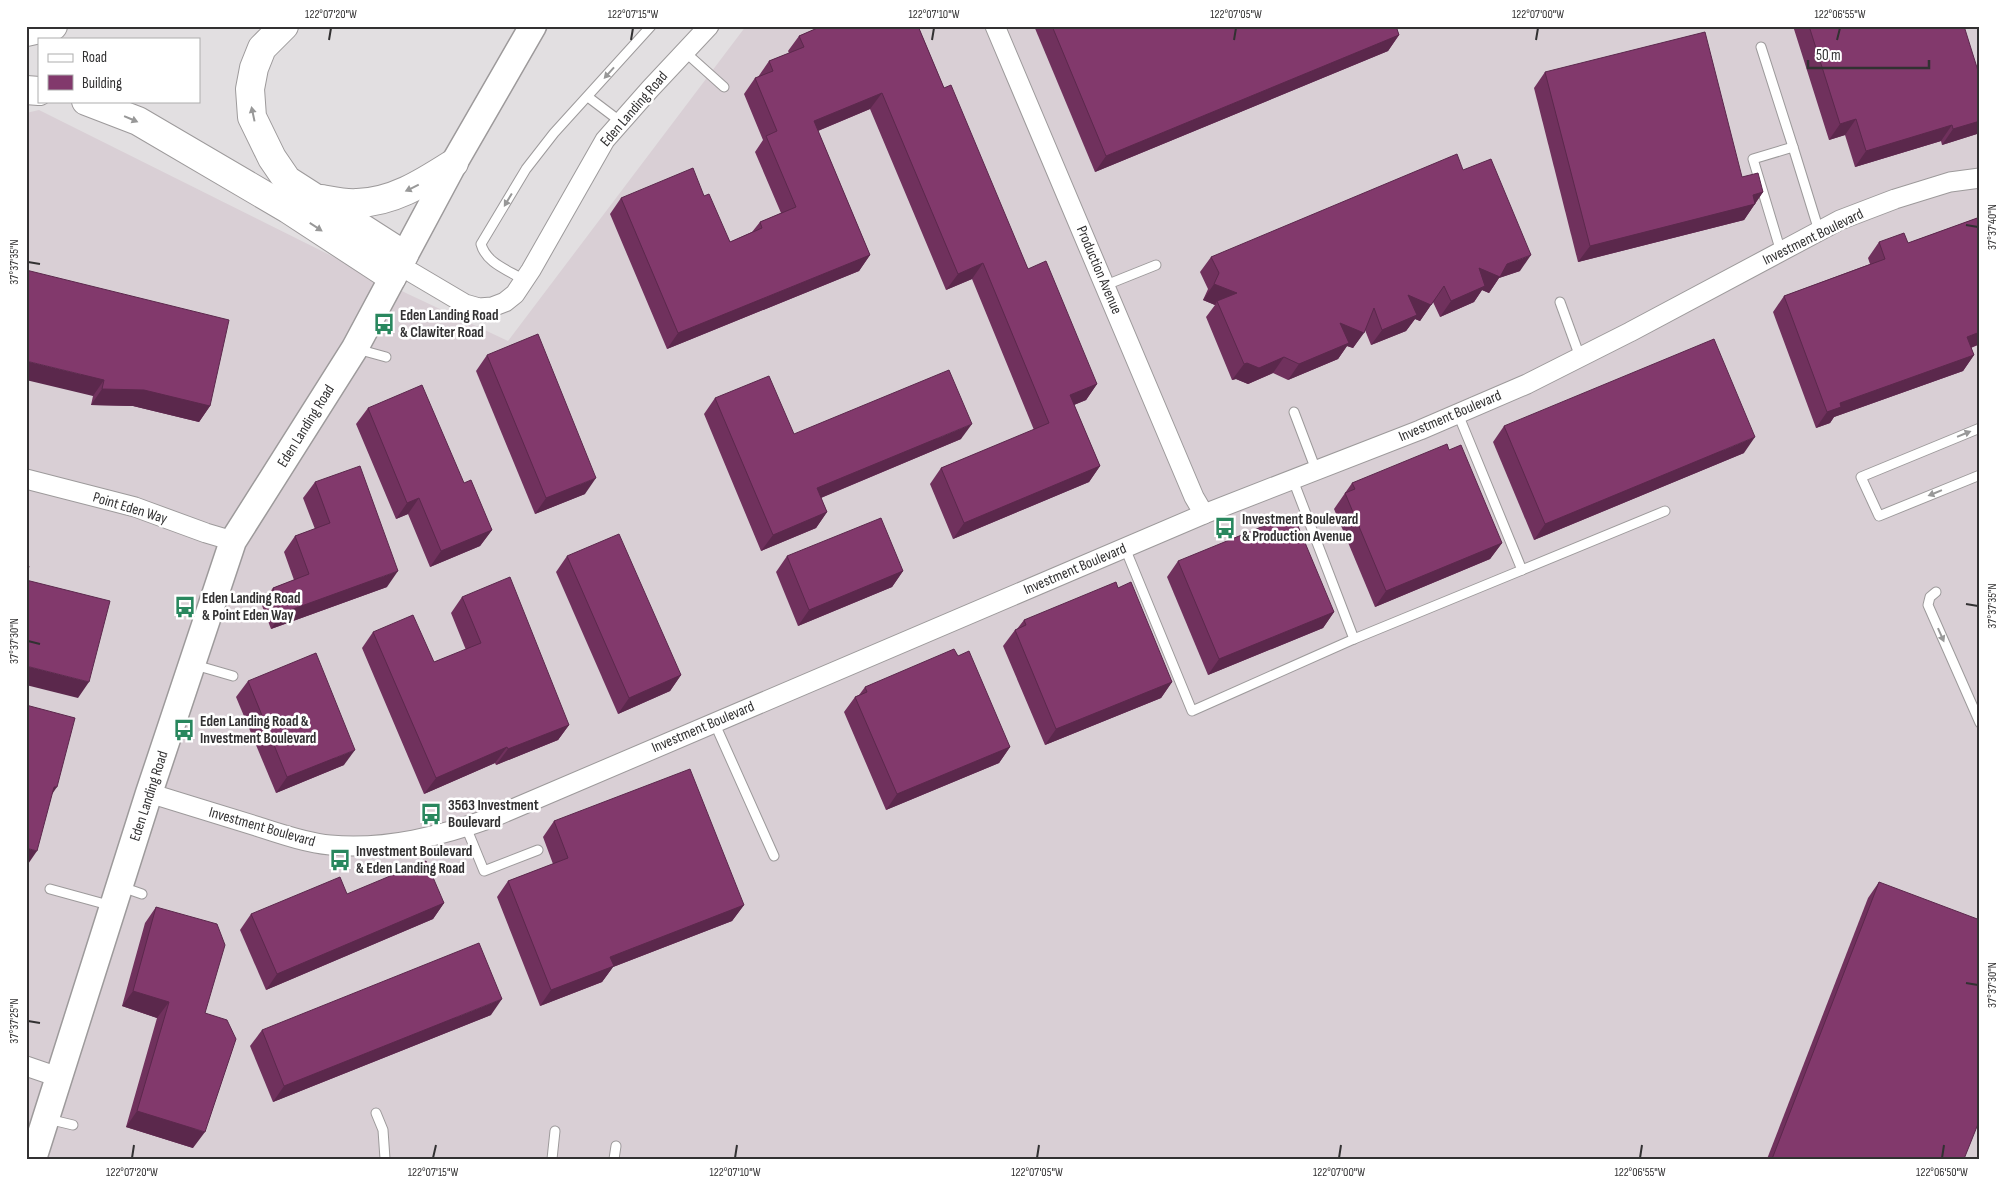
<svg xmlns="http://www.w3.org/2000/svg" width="2006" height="1185" font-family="'Sofia Sans Condensed',sans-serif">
	<rect width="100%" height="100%" fill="#e2dfe1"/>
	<!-- built -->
	<path fill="#d9cfd5" d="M746,26H1980V1159H26V113L39,110L408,294L508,341Z"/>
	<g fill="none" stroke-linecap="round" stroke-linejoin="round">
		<!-- lane casing -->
		<g stroke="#9d9a9b" stroke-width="11">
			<g id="lane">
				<path d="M1761,47L1793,147"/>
				<path d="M685,52L724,87"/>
				<path d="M588,97L621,122"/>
				<path d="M1781,252L1753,159L1793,147L1819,231"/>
				<path d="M524,280C508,270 486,263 481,244L526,169L554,133L651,26"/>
				<path d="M1106,285L1156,265"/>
				<path d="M1560,302L1580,357"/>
				<path d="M357,349L386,357"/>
				<path d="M1294,412L1316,470"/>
				<path d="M1458,414L1522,570L1665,511"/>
				<path d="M1980,428L1861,477L1879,516L1980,475"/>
				<path d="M1293,480L1354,639L1522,570"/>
				<path d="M1125,548L1192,711L1354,639"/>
				<path d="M1936,592L1930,597L1928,605L1980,723"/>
				<path d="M195,665L233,676"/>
				<path d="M714,722L774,856"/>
				<path d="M466,827L484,871L538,850"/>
				<path d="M122,887L142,894"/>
				<path d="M50,889L112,906"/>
				<path d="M376,1113L383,1130L385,1159"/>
				<path d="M48,1119L73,1125"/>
				<path d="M552,1159L555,1131"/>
				<path d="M614,1159L616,1146"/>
			</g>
		</g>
		<!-- street casing -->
		<g stroke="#9d9a9b" stroke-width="21">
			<g id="street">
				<path d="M995,26L1194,497L1204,514"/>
				<path d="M399,265L465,304L479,308L492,307L505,302L515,294L531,270L605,140L650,89L709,26"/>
				<path d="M26,479L135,507L206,533L233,541"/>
				<path d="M149,793C185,804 220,815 256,826C278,833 306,843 330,845C387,850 441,836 494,817L1204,514L1420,430L1527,384L1630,332L1840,220L1895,199L1950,182L1980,178"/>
				<path d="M26,1066L58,1077"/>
			</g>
		</g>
		<!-- secondary casing -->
		<g stroke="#9d9a9b" stroke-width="29">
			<path id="secondary" d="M33,1159L149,793L233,541L355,348L454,163L533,26"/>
		</g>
		<!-- highway casing -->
		<g stroke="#9d9a9b" stroke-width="30">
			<g id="highway">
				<path d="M284,26L262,48L254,68L250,89L252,117L272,158L287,180L404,255"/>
				<path d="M26,32L53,26"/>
				<path d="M26,90L39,91"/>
				<path d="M86,101L138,121L288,209L392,277"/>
				<path d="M322,199C333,201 346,204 357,203C394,202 424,182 454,163"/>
			</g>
		</g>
		<!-- lane -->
		<use href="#lane" stroke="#fff" stroke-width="9"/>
		<!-- street -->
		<use href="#street" stroke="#fff" stroke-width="19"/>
		<!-- secondary -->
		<use href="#secondary" stroke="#fff" stroke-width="26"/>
		<!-- highway -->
		<use href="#highway" stroke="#fff" stroke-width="28"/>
	</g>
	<!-- wall -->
	<g fill="#70315d">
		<path d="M817,26H918L944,88L1028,269L1097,384L1086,400L1074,405L1100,466L1089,482L953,539L930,484L941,468L1034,430L972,279L946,290L870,109L818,131L870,255L859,271L667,349L610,214L621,198L704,196L730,242L752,232L760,222L781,213L755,152L763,140L744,94L755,78L758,77L769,61L789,53L788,51L799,36L818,28Z"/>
		<path d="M1034,26H1396L1399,35L1388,51L1095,172Z"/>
		<path d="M1793,26H1964L1980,133L1942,145L1941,141L1855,167L1845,135L1829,140Z"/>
		<path d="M1545,72L1742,177L1763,192L1744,220L1578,262L1534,88Z"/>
		<path d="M1463,170L1520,271L1499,278L1489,293L1482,290L1474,302L1440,317L1433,302L1420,321L1415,319L1406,331L1371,345L1365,330L1353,348L1347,346L1338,359L1288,380L1273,373L1248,384L1236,379L1232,380L1206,317L1215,305L1203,300L1208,289L1200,272L1211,257Z"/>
		<path d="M1980,217V344L1971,348L1974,355L1963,371L1834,417L1830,423L1816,428L1773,312L1784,296L1870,264L1868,258L1879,242L1908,243Z"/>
		<path d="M26,270L210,406L199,422L133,406L91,405L93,396Z"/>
		<path d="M487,355L585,494L535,514L476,371Z"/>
		<path d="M715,398L794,434L961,439L821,498L827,512L816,528L761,551L704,414Z"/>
		<path d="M368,408L464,483L492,530L480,546L430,567L408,514L396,519L356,424Z"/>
		<path d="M1504,426L1744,453L1534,540L1493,442Z"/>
		<path d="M1449,450L1502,543L1490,559L1375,607L1334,509L1352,483Z"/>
		<path d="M315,482L387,587L271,629L261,603L273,588L294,580L284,552L295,536L315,529L303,498Z"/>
		<path d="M567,556L681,675L670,691L618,714L556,572Z"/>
		<path d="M787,556L903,571L892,587L798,626L776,572Z"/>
		<path d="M1178,561L1334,612L1323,628L1208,675L1167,577Z"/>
		<path d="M1118,588L1172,682L1161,698L1045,745L1003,646L1015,630L1017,629L1024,620Z"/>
		<path d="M462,597L569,725L558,740L496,765L495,763L424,794L362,648L373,632L434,662L466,650L451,613Z"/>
		<path d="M958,656L1010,747L999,763L886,810L844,712L855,697L859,695L865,687Z"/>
		<path d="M248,681L344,765L276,793L236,697Z"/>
		<path d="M554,821L744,905L732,921L613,967L602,982L540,1006L497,897L508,881L553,864L543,837Z"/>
		<path d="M1879,882L1964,1159H1767L1868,898Z"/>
		<path d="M347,894L444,903L433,919L266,990L240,930L251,914Z"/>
		<path d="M156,907L205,1013L193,1148L126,1127L157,1018L122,1006L145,923Z"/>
		<path d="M491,1015L273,1102L250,1046L262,1030Z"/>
	</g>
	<!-- shaded-wall -->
	<g fill="#5b284c">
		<path d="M1399,35L1388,51L1095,172L1106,156Z"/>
		<path d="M882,93L870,109L803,137L814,121Z"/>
		<path d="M1856,119L1845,135L1829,140L1840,124Z"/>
		<path d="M1980,121V133L1942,145L1953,129Z"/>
		<path d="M1952,125L1941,141L1855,167L1866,151Z"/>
		<path d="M1763,192L1744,220L1578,262L1590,246L1753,195Z"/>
		<path d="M870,255L859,271L667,349L678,333Z"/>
		<path d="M1531,255L1520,271L1499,278L1489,293L1482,290L1474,302L1440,317L1451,301L1479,268L1507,264Z"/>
		<path d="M983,263L972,279L946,290L958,274Z"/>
		<path d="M1214,284L1237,293L1217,301L1215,305L1203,300Z"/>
		<path d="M1408,295L1431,305L1420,321L1415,319L1406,331L1371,345Z"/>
		<path d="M1340,323L1364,333L1353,348L1347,346L1338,359L1288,380L1299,364Z"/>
		<path d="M1980,332V344L1956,353L1967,337Z"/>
		<path d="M1974,355L1963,371L1834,417L1830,423L1816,428L1827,412L1840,403Z"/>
		<path d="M1284,357L1273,373L1248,384L1236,379L1232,380L1244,364L1247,363Z"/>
		<path d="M26,361L104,380L93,396L26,380Z"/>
		<path d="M1097,384L1086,400L1059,411L1070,395Z"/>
		<path d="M102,389L144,390L210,406L199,422L133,406L91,405Z"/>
		<path d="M972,424L961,439L806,504L817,488Z"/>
		<path d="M1755,437L1744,453L1534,540L1545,524Z"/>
		<path d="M1100,466L1089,482L953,539L964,523Z"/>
		<path d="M596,478L585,494L535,514L546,498Z"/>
		<path d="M419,498L408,514L396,519L407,503Z"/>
		<path d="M827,512L816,528L761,551L773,535Z"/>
		<path d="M492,530L480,546L430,567L441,551Z"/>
		<path d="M1502,543L1490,559L1375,607L1386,591Z"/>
		<path d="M398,571L387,587L271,629L282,613Z"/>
		<path d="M903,571L892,587L798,626L809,610Z"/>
		<path d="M1334,612L1323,628L1208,675L1219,659Z"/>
		<path d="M26,666L89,682L78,698L26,685Z"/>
		<path d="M681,675L670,691L618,714L629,698Z"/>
		<path d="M1172,682L1161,698L1045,745L1056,729Z"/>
		<path d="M569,725L558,740L496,765L508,749Z"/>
		<path d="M507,747L495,763L424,794L436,778Z"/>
		<path d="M1010,747L999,763L886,810L897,794Z"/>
		<path d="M355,750L344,765L276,793L287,777Z"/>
		<path d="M54,787H57L46,803Z"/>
		<path d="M26,848L37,851L26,867Z"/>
		<path d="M444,903L433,919L266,990L277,974Z"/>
		<path d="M744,905L732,921L613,967L602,982L540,1006L551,990L610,957Z"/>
		<path d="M133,991L169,1002L157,1018L122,1006Z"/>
		<path d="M502,999L491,1015L273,1102L284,1086Z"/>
		<path d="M137,1111L205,1132L193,1148L126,1127Z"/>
	</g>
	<!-- building -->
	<g fill="#82396c" stroke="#5b284c">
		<path d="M822,26H918L944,88L951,85L1028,269L1046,261L1097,384L1070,395L1100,466L964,523L941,468L1049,423L983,263L958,274L882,93L814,121L870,255L678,333L621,198L693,168L704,196L709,194L730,242L762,228L760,222L796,207L766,136L777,131L755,78L773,71L769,61L804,47L799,36Z"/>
		<path d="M1052,26H1396L1399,35L1106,156Z"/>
		<path d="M1809,26H1964L1979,74H1980V121L1953,129L1952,125L1866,151L1856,119L1840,124Z"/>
		<path d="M1705,32L1742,177L1758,173L1763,192L1753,195L1755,204L1590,246L1545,72Z"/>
		<path d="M1457,154L1463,170L1491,159L1531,255L1507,264L1500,277L1479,268L1485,286L1451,301L1444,286L1431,305L1408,295L1417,315L1382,330L1374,308L1364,333L1340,323L1349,343L1299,364L1284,357L1259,368L1247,363L1244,364L1217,301L1237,293L1214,284L1219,273L1211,257Z"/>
		<path d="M1980,217V332L1967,337L1974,355L1840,403L1841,407L1827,412L1784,296L1885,259L1879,242L1904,233L1908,243Z"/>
		<path d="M26,270L229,320L210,406L144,390L102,389L104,380L26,361Z"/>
		<path d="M538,334L596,478L546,498L487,355Z"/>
		<path d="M1714,339L1755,437L1545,524L1504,426Z"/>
		<path d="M949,370L972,424L817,488L827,512L773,535L715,398L769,376L794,434Z"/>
		<path d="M422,385L464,483L471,480L492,530L441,551L419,498L407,503L368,408Z"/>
		<path d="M1447,444L1449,450L1461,445L1502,543L1386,591L1345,493L1355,489L1352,483Z"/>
		<path d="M360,466L398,571L282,613L273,588L309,574L295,536L330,523L315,482Z"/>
		<path d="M1293,514L1334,612L1219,659L1178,561Z"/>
		<path d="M881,518L903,571L809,610L787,556Z"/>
		<path d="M619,534L681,675L629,698L567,556Z"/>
		<path d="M26,565L29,566L26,579Z"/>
		<path d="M510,577L569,725L508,749L507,747L436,778L373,632L413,615L434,662L481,643L462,597Z"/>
		<path d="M26,580L110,601L89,682L26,666Z"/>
		<path d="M1116,582L1118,588L1131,582L1172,682L1056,729L1015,630L1026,625L1024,620Z"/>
		<path d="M954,649L958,656L969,651L1010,747L897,794L855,697L867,692L865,687Z"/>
		<path d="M316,653L355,750L287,777L248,681Z"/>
		<path d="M26,705L75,718L57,787H54L37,851L26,848Z"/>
		<path d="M690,769L744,905L610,957L614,966L551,990L508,881L568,858L554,821Z"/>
		<path d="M426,861L444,903L277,974L251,914L340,877L347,894Z"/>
		<path d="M1879,882L1980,920V1119L1964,1159H1772Z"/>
		<path d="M156,907L217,924L225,945L205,1013L227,1020L236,1039L205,1132L137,1111L169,1002L133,991Z"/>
		<path d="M479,943L502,999L284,1086L262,1030Z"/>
	</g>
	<!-- one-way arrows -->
	<defs><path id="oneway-solid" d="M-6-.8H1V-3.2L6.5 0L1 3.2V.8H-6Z" transform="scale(1.25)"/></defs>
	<g fill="#989898">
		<use href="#oneway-solid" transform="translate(609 73) rotate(132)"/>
		<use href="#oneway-solid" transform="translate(253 114) rotate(-102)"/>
		<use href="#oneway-solid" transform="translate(131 119) rotate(23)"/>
		<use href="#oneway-solid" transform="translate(412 188) rotate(154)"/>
		<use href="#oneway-solid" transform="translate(508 200) rotate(121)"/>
		<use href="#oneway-solid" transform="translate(316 227) rotate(33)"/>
		<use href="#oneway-solid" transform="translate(1964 434) rotate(-22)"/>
		<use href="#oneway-solid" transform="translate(1935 493) rotate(158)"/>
		<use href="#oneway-solid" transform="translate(1941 635) rotate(66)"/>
	</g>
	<!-- ticks -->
	<path fill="none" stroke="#323132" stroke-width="2" d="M329,40L331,28M631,40L633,28M932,40L934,28M1234,40L1236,28M1536,40L1538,28M1837,40L1840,28M1966,225L1978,227M28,262L40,264M1966,604L1978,606M28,641L40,644M1966,983L1978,985M28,1021L40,1023M132,1158L134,1145M433,1158L436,1145M735,1158L737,1145M1037,1158L1039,1145M1339,1158L1341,1145M1640,1158L1642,1145M1942,1158L1944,1145"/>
	<!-- icons -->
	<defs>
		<g id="bus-bare" transform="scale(1.725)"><path d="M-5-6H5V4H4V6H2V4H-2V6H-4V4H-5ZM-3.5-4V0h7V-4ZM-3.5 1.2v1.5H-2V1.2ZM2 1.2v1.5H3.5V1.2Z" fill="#29875e" stroke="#fff" stroke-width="2.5" paint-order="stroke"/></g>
	</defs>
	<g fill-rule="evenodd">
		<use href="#bus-bare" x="384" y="324"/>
		<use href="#bus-bare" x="1225" y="528"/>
		<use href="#bus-bare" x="185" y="607"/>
		<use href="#bus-bare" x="184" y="730"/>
		<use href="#bus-bare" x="431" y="814"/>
		<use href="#bus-bare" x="340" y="860"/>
	</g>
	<g text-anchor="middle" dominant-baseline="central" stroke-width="5" stroke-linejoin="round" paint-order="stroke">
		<!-- street labels -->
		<g font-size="15" fill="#323132" stroke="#fff">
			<text transform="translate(634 109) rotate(-49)">Eden Landing Road</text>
			<text transform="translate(1813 237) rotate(-26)">Investment Boulevard</text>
			<text transform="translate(1099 270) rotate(67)">Production Avenue</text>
			<text transform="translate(1450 416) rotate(-23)">Investment Boulevard</text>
			<text transform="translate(306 426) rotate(-58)">Eden Landing Road</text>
			<text transform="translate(130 508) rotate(17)">Point Eden Way</text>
			<text transform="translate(1075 569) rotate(-23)">Investment Boulevard</text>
			<text transform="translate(703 727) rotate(-23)">Investment Boulevard</text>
			<text transform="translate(149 796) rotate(-72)">Eden Landing Road</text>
			<text transform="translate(262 827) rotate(16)">Investment Boulevard</text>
		</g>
		<!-- poi labels -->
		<g font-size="15" font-weight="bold" fill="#323132" stroke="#fff" text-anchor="start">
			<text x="400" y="315">Eden Landing Road<tspan x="400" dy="17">&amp; Clawiter Road</tspan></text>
			<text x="1242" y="519">Investment Boulevard<tspan x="1242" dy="17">&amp; Production Avenue</tspan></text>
			<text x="202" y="598">Eden Landing Road<tspan x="202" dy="17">&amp; Point Eden Way</tspan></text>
			<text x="200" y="721">Eden Landing Road &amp;<tspan x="200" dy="17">Investment Boulevard</tspan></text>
			<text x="448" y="805">3563 Investment<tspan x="448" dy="17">Boulevard</tspan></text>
			<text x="356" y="851">Investment Boulevard<tspan x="356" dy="17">&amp; Eden Landing Road</tspan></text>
		</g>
	</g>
	<!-- border -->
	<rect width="2006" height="1185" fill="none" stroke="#ffffff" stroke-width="55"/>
	<!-- legend -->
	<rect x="38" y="38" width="162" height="65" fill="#ffffff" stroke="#adadad"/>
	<rect x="48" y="54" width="25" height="8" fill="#ffffff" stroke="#adadad"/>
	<text x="82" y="62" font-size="15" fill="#323132">Road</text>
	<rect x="48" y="75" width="25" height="15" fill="#82396c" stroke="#adadad"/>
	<text x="82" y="88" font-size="15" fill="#323132">Building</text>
	<!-- scale -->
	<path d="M1808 60v8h121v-8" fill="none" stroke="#323132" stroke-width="2.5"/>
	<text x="1816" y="60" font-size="15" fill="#323132" stroke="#ffffff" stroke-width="4" paint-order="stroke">50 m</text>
	<rect x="28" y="28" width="1950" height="1130" fill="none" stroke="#323132" stroke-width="2"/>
	<g font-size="12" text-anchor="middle" fill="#323132">
		<text x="331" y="18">122°07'20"W</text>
		<text x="633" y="18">122°07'15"W</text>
		<text x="934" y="18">122°07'10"W</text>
		<text x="1236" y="18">122°07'05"W</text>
		<text x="1538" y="18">122°07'00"W</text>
		<text x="1840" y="18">122°06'55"W</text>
		<text transform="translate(1992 227) rotate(-90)" y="4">37°37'40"N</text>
		<text transform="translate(14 262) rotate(-90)" y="4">37°37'35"N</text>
		<text transform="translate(1992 606) rotate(-90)" y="4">37°37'35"N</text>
		<text transform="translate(14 641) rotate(-90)" y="4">37°37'30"N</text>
		<text transform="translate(1992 985) rotate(-90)" y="4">37°37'30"N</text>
		<text transform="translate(14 1021) rotate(-90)" y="4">37°37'25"N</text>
		<text x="132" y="1176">122°07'20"W</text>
		<text x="433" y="1176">122°07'15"W</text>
		<text x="735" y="1176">122°07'10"W</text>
		<text x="1037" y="1176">122°07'05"W</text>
		<text x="1339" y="1176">122°07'00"W</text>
		<text x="1640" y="1176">122°06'55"W</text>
		<text x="1942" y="1176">122°06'50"W</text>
	</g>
</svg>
